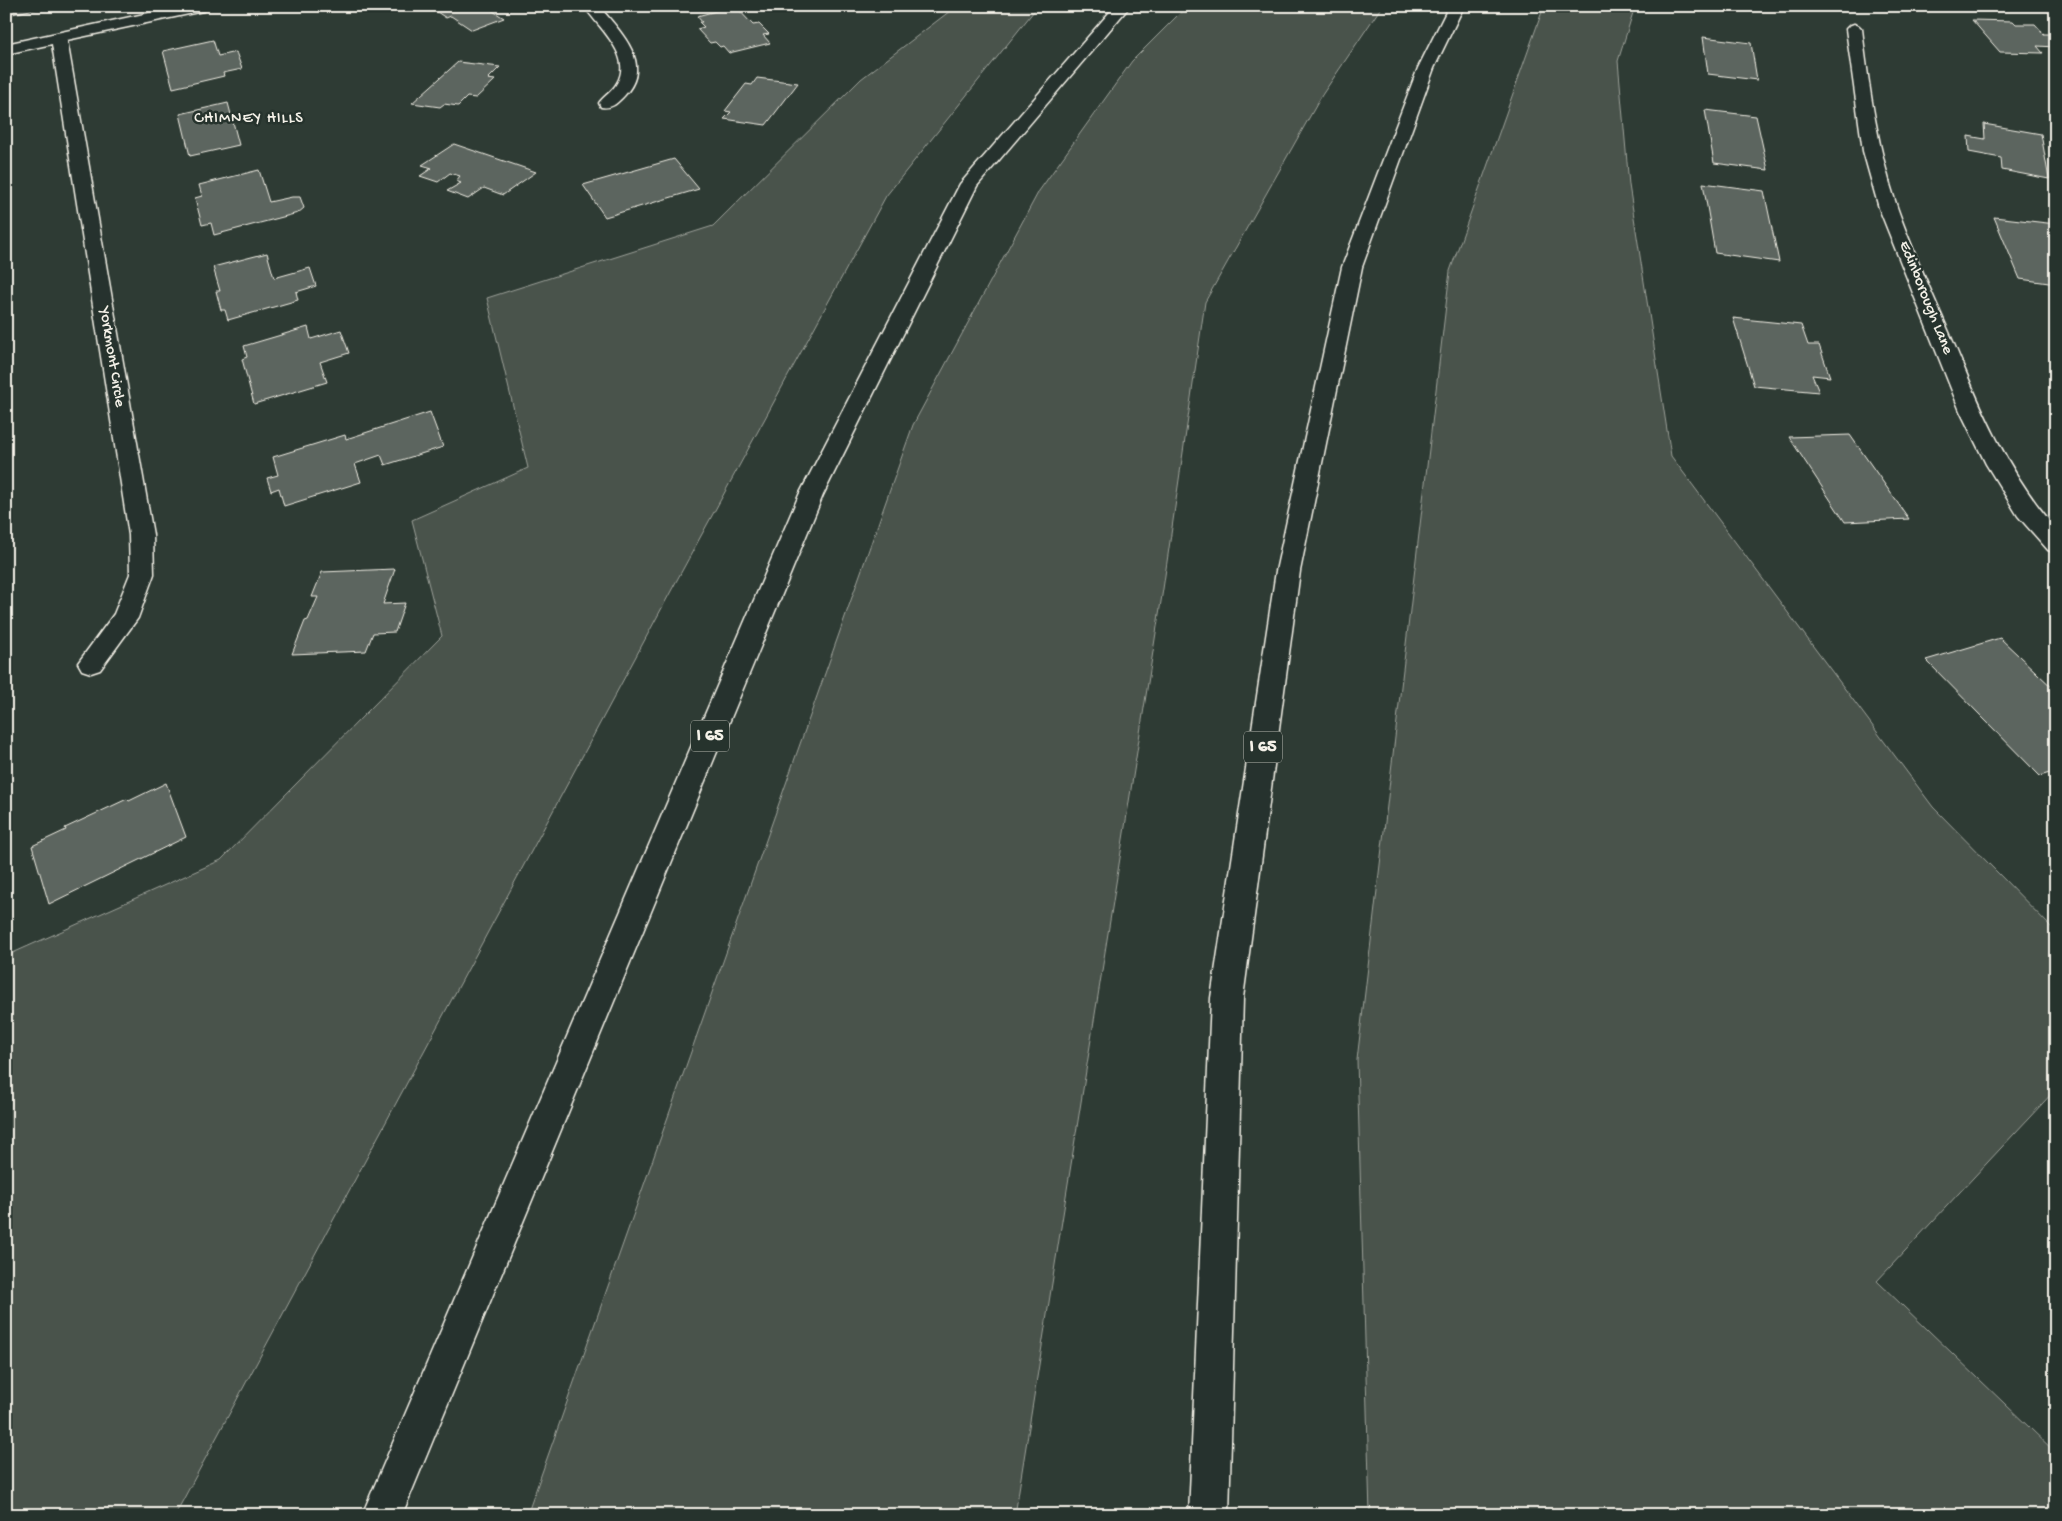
<svg xmlns="http://www.w3.org/2000/svg" width="2062" height="1521" font-family="'Gochi Hand',sans-serif">
	<rect width="100%" height="100%" fill="#2e3b34"/>
	<filter id="ink" filterUnits="userSpaceOnUse"><feTurbulence type="fractalNoise" baseFrequency=".02" numOctaves="2"/><feDisplacementMap in="SourceGraphic" scale="10" xChannelSelector="R" yChannelSelector="G"/><feConvolveMatrix kernelMatrix="1 2 1 2 8 2 1 2 1" color-interpolation-filters="sRGB"/></filter>
	<g filter="url(#ink)">
		<!-- green -->
		<g fill="#48524c" stroke="#9ea29a">
			<path d="M945,6H1038L886,196L671,591L175,1515H6V956L221,860L442,636L412,520L528,468L487,298L713,226L861,79L950,11Z"/>
			<path d="M1187,6H1382L1322,95L1205,302L1163,589L1015,1515H527L913,425L1039,191L1132,61Z"/>
			<path d="M1544,6H1635L1618,61L1629,185L1671,456L1933,807L2056,932V1089L1877,1281L2056,1453V1515H1370L1357,1060L1450,271Z"/>
		</g>
		<!-- building -->
		<g fill="#5c655e" stroke="#f4f1e8">
			<path d="M6,6H48L8,15Z"/>
			<path d="M428,6H485L504,18L472,30L451,16L446,18Z"/>
			<path d="M735,6L753,25L759,24L769,34L763,35L770,43L729,53L723,46L720,47L715,42L710,43L697,29L704,27L699,22H702L697,16Z"/>
			<path d="M1972,20L2013,21L2016,24H2035L2044,34H2054L2056,36V47L2037,46L2043,53L2000,52Z"/>
			<path d="M1703,37L1751,43L1757,80L1708,74Z"/>
			<path d="M213,40L218,56L236,52L242,69L223,73L224,76L173,88L163,51Z"/>
			<path d="M458,62L500,67L488,79L495,80L476,98L467,97L458,106L444,104L440,107L412,103Z"/>
			<path d="M757,78L798,83L766,125L724,119L731,112L725,111L746,84L752,85Z"/>
			<path d="M228,103L239,145L190,156L180,114Z"/>
			<path d="M1705,110L1756,116L1768,170L1714,163Z"/>
			<path d="M1984,124L2041,134L2049,179L2002,170L2001,158L1969,152L1968,136L1985,139Z"/>
			<path d="M454,144L536,172L503,195L484,188L468,199L447,191L461,183L456,181L460,176L450,173L438,182L420,176L432,168L422,165Z"/>
			<path d="M674,159L699,189L605,217L583,185Z"/>
			<path d="M259,170L269,202L292,197H300L304,208L298,213L214,235L211,223L202,225L195,198L202,196L199,185Z"/>
			<path d="M1703,183L1764,191L1779,262L1715,253Z"/>
			<path d="M1994,217L2056,224V284L2020,279Z"/>
			<path d="M267,253L274,278L310,268L316,286L296,292L298,300L228,320L225,310H221L216,291H220L213,267Z"/>
			<path d="M1733,318L1801,325L1808,345H1819L1830,377L1812,375L1819,392L1754,386Z"/>
			<path d="M308,327L311,339L341,330L349,353L320,362L327,382L254,404L242,359L247,357L244,346Z"/>
			<path d="M430,412L443,447L385,465L381,455L355,464L361,482L284,506L279,488L271,491L267,478L278,475L273,457L345,435L346,439Z"/>
			<path d="M1850,435L1909,519L1845,522L1789,437Z"/>
			<path d="M395,569L383,604L405,603L395,632L373,633L366,651L292,654L305,621L308,620L318,597H312L322,572Z"/>
			<path d="M2000,638L2056,691V771L2040,776L1926,660Z"/>
			<path d="M166,783L186,837L49,904L32,846L66,830L65,828L127,799L129,801Z"/>
		</g>
		<g fill="none" stroke-linecap="round" stroke-linejoin="round">
			<!-- minor casing -->
			<g stroke="#f4f1e8" stroke-width="3">
				<g id="minor">
					<path d="M181,6H210L208,9L203,11L67,40L153,535L154,574L138,618L100,670L91,673L82,670L78,663L114,614L130,574L129,535L52,44L6,54V44Z"/>
					<path d="M584,6H599C620,32 655,64 624,96C617,103 612,109 601,107L599,103C604,96 613,91 617,83C634,56 597,26 584,6Z"/>
					<path d="M1854,24L1859,26L1862,29C1869,89 1878,150 1897,207C1913,253 1935,299 1954,344C1981,409 2008,474 2056,528V553L2048,550L2018,516L1986,464L1960,411L1879,208L1863,151L1846,29L1849,26Z"/>
				</g>
			</g>
			<!-- highway casing -->
			<g stroke="#f4f1e8" stroke-width="3">
				<g id="highway">
					<path d="M1115,6H1130L977,186L823,495L402,1515H362L799,495L960,184Z"/>
					<path d="M1449,6H1464L1434,68L1362,267L1300,571L1243,998L1229,1515H1189L1211,998L1276,571L1342,267L1418,68Z"/>
				</g>
			</g>
			<!-- minor -->
			<use href="#minor" fill="#26332d" fill-rule="evenodd"/>
			<!-- highway -->
			<use href="#highway" fill="#26332d" fill-rule="evenodd"/>
		</g>
	</g>
	<g text-anchor="middle" dominant-baseline="central" stroke-width="5" stroke-linejoin="round" paint-order="stroke">
		<!-- far-neighbourhood labels -->
		<g font-size="16" letter-spacing="1" fill="#f4f1e8" stroke="#26332d">
			<text x="249" y="119">CHIMNEY HILLS</text>
		</g>
		<!-- far-street labels -->
		<g font-size="16" fill="#f4f1e8" stroke="#26332d">
			<text transform="translate(1925 298) rotate(68)">Edinborough Lane</text>
			<text transform="translate(111 357) rotate(81)">Yorkmont Circle</text>
		</g>
		<!-- shield labels -->
		<g fill="#26332d" stroke="#b6b8b0" stroke-width="1">
			<rect x="691" y="720.5" width="38" height="31" rx="4"/>
			<rect x="1244" y="731.5" width="38" height="31" rx="4"/>
		</g>
		<g font-size="18" font-weight="bold" fill="#f4f1e8">
			<text x="710" y="736">I 65</text>
			<text x="1263" y="747">I 65</text>
		</g>
	</g>
	<!-- margin -->
	<rect width="2062" height="1521" fill="none" stroke="#26332d" stroke-width="25"/>
	<rect x="12" y="12" width="2037" height="1496" fill="none" stroke="#f4f1e8" stroke-width="2" filter="url(#ink)"/>
</svg>
